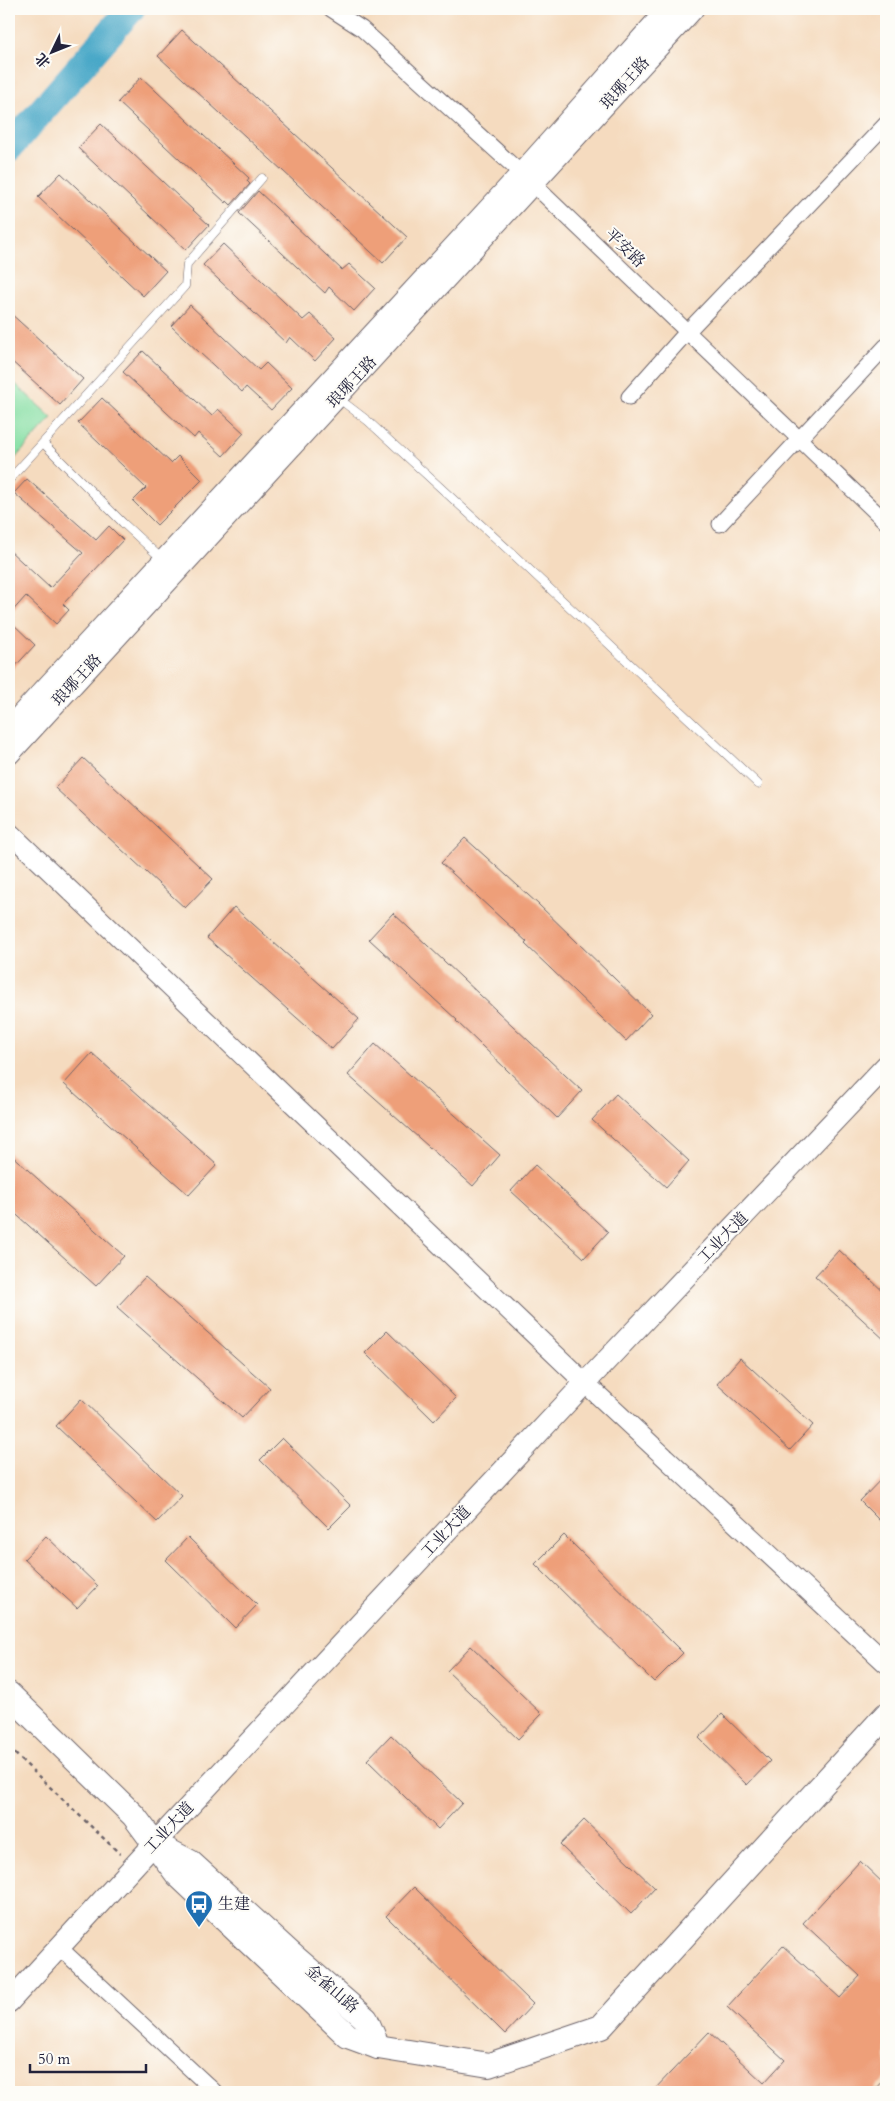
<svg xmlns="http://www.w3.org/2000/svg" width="895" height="2101" font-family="Cardo,'Noto Serif SC',serif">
	<rect width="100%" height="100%" fill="#fdfcf7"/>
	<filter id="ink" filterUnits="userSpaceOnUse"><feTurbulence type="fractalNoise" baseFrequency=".02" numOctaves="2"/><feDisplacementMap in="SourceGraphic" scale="10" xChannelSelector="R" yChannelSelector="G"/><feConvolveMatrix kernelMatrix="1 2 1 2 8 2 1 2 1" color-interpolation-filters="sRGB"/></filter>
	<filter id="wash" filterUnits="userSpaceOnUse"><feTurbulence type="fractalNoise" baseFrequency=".0096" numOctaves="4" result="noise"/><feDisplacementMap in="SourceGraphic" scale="20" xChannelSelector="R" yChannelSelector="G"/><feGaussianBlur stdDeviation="1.12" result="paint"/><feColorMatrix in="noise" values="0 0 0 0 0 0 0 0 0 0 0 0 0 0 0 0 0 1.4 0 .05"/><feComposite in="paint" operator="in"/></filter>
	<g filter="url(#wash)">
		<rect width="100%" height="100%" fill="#f5dbbf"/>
		<!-- green -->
		<path fill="#86dfa4" stroke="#548070" d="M9,378L52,418L9,465Z"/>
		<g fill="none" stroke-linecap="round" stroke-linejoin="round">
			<!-- river -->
			<path stroke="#49a8c8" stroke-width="28" d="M9,148L131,9"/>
		</g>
		<g id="blocks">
			<!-- building -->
			<g fill="#ee9f79">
				<path d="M182,30L407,237L383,263L158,56Z"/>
				<path d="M141,77L249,178L247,181L250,184L231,205L227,201L226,203L118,102Z"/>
				<path d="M101,124L209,225L186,250L78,148Z"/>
				<path d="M61,173L166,271L143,296L38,197Z"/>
				<path d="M258,191L342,270L349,264L375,288L354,311L329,287L325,293L239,213Z"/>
				<path d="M223,244L303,320L310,314L336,338L315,361L290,337L286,343L203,265Z"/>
				<path d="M190,305L259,370L266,363L292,388L271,410L246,387L242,392L171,326Z"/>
				<path d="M9,312L83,379L60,405L9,359Z"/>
				<path d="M143,351L212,416L218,409L244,433L223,456L198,433L194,438L123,372Z"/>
				<path d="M102,398L171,463L178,456L202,480L157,525L133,501L146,488L78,423Z"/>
				<path d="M27,479L96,540L109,526L123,540L63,604L69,610L56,624L26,596L9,615V550L50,588L83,553L14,493Z"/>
				<path d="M9,620L35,645L9,673Z"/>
				<path d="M83,758L213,879L185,908L55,788Z"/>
				<path d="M465,838L538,904L651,1014L626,1041L525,944L527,942L441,863Z"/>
				<path d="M234,907L359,1019L332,1049L207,938Z"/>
				<path d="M393,913L582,1091L557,1118L456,1021L457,1020L369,939Z"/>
				<path d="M375,1044L500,1155L473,1186L348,1075Z"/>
				<path d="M92,1053L217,1165L189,1195L64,1084Z"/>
				<path d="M616,1094L689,1161L666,1187L592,1120Z"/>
				<path d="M9,1153L124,1256L96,1286L9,1208Z"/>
				<path d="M535,1165L608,1232L584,1258L511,1191Z"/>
				<path d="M839,1250L886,1294V1341L815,1276Z"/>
				<path d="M145,1277L270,1388L242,1418L117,1307Z"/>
				<path d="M387,1331L456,1398L434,1421L365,1353Z"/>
				<path d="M740,1358L813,1425L790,1450L717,1384Z"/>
				<path d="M81,1399L182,1496L157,1522L56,1426Z"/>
				<path d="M282,1438L351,1506L329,1528L260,1460Z"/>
				<path d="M886,1474V1527L860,1501Z"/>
				<path d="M564,1535L683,1653L654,1682L535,1564Z"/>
				<path d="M46,1536L98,1586L77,1608L24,1559Z"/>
				<path d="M188,1537L257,1605L235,1628L166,1560Z"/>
				<path d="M471,1646L542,1714L518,1739L447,1671Z"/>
				<path d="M722,1714L770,1761L747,1785L699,1738Z"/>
				<path d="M391,1735L462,1803L438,1829L367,1760Z"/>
				<path d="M584,1820L655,1888L631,1914L560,1845Z"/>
				<path d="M860,1861L886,1886V2077L872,2092H652L709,2032L764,2083L785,2060L727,2007L783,1946L840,1998L860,1976L803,1923Z"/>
				<path d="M414,1887L533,2004L505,2034L386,1916Z"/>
			</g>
		</g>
	</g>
	<g filter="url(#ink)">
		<use href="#blocks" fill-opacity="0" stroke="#6c6369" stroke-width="1"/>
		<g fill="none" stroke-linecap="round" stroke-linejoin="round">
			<!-- service casing -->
			<g stroke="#6c6369" stroke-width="9">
				<g id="service">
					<path d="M338,398L368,421L515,556L758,784"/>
					<path d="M43,443L123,523L162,559"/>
					<path d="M9,480L185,286L187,264L262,178"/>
				</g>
			</g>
			<!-- minor casing -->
			<g stroke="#6c6369" stroke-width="17">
				<g id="minor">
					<path d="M331,9L362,29L533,184L886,522"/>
					<path d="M629,397L687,332L886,124"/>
					<path d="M720,524L886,346"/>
					<path d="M60,1948L215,2092"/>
				</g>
			</g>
			<!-- tertiary casing -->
			<g stroke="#6c6369" stroke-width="21">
				<path id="tertiary" d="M9,832L585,1383L886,1663"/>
			</g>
			<!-- secondary casing -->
			<g stroke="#6c6369" stroke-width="23">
				<g id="secondary">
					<path d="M9,728L521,174L668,9"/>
					<path d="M9,754L693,9"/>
					<path d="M9,2002L155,1843L585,1383L886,1066"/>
				</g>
			</g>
			<!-- primary casing -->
			<g stroke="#6c6369" stroke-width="26">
				<g id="primary">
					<path d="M9,1694L134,1816L177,1874L348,2036L378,2047L489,2065L601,2027L886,1715"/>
					<path d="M159,1846L190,1862L291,1954L366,2019L378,2047"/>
				</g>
			</g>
			<!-- path -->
			<path stroke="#6c6369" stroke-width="2.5" stroke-dasharray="4 4" stroke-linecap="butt" d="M9,1748L120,1854"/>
			<!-- service -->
			<use href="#service" stroke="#fff" stroke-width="8"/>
			<!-- minor -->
			<use href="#minor" stroke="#fff" stroke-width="15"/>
			<!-- tertiary -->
			<use href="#tertiary" stroke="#fff" stroke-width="19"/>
			<!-- secondary -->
			<use href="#secondary" stroke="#fff" stroke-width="21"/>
			<!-- primary -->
			<use href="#primary" stroke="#fff" stroke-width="24"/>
		</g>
	</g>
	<!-- icons -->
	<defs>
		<g id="bus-pin" transform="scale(1.4375)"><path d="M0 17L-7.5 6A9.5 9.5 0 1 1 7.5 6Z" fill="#1f6fb2" stroke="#fdfcf7"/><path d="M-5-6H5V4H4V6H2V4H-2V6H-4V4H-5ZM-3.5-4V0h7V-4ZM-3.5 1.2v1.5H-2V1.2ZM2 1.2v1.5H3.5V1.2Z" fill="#fff"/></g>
	</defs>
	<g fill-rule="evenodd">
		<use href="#bus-pin" x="199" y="1904"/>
	</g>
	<g text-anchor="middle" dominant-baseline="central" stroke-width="4" stroke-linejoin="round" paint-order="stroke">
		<!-- street labels -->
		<g font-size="16" fill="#22223b" stroke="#fdfcf7">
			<text transform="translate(625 83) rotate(-48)">琅琊王路</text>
			<text transform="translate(625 248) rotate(44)">平安路</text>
			<text transform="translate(352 382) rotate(-47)">琅琊王路</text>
			<text transform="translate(77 680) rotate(-47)">琅琊王路</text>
			<text transform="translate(723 1238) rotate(-46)">工业大道</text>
			<text transform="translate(446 1532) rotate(-47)">工业大道</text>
			<text transform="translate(169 1828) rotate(-47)">工业大道</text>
			<text transform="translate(332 1989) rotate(41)">金雀山路</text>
		</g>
		<!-- poi labels -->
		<g font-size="16" fill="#22223b" stroke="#fdfcf7" text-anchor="start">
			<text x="218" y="1904">生建</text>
		</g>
	</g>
	<!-- margin -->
	<rect width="895" height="2101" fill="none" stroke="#fdfcf7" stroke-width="30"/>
	<!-- north arrow -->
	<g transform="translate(52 52) rotate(227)" stroke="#fdfcf7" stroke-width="4" paint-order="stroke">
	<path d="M0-4L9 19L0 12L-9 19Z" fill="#22223b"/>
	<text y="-8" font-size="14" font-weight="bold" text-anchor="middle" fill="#22223b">北</text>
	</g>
	<!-- scale -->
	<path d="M30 2064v8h116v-8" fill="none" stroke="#22223b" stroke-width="2.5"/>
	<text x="38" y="2064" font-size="15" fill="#22223b" stroke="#fdfcf7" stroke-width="4" paint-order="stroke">50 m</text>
</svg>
